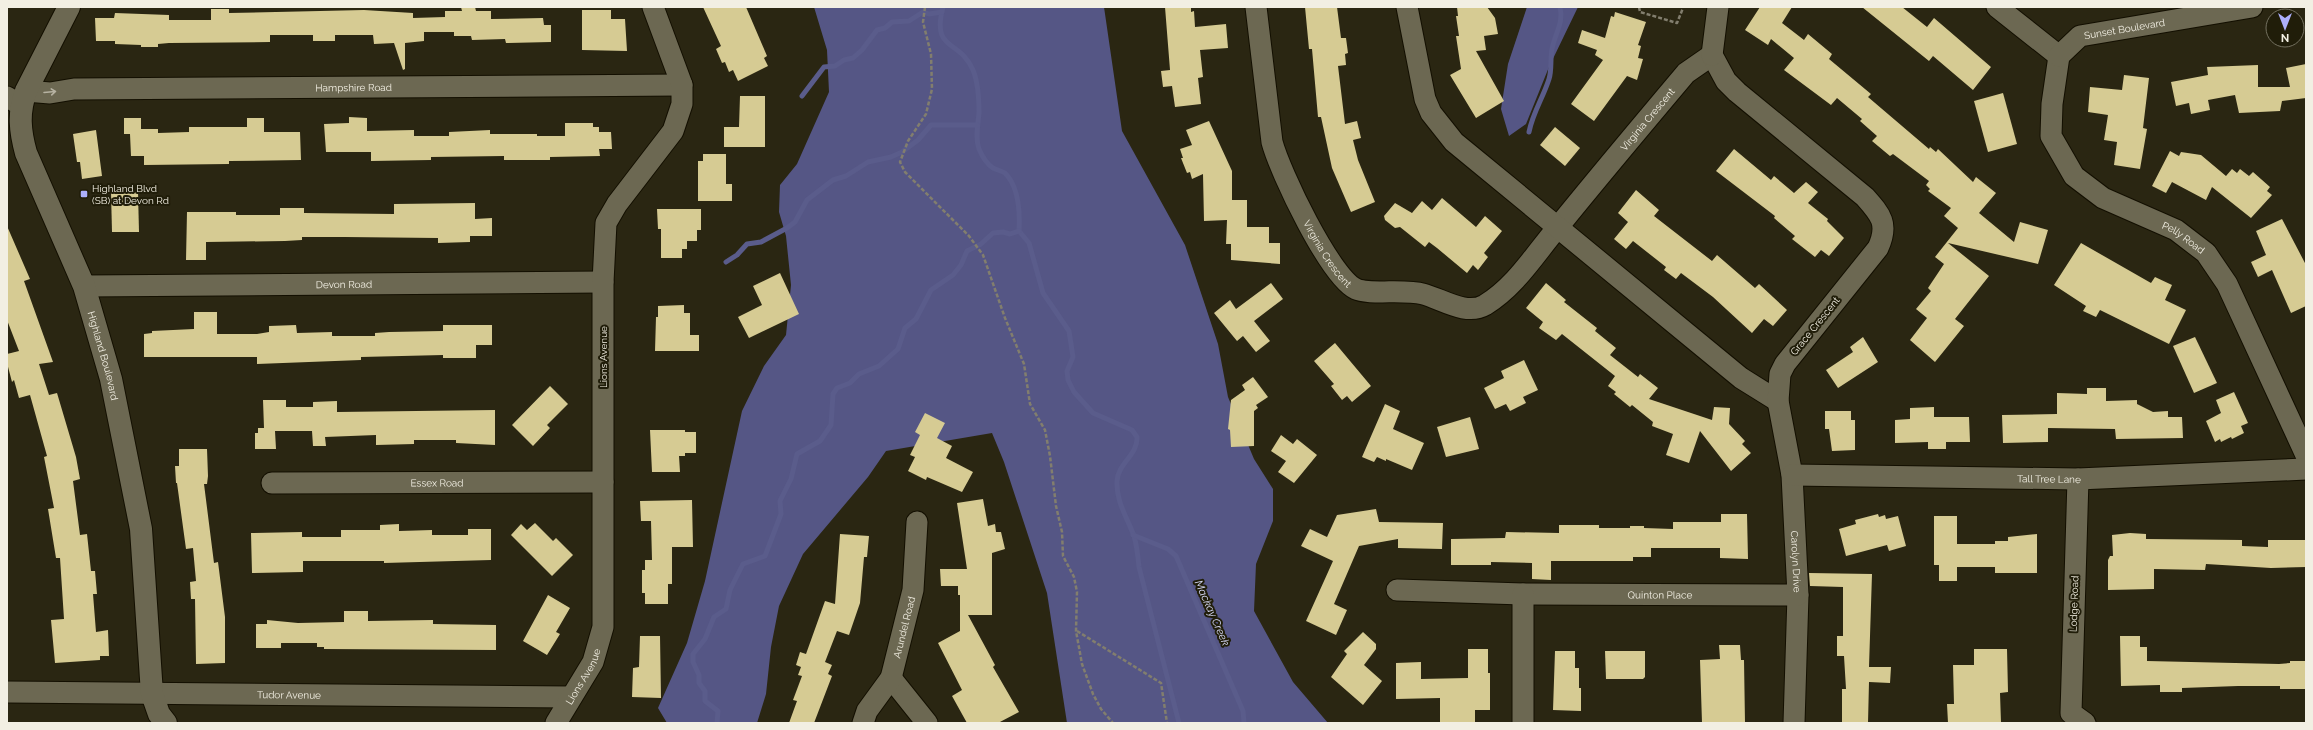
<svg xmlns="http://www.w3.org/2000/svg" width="2313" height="730" font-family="Raleway,sans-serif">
	<rect width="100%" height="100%" fill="#2a2612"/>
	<!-- forest -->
	<g fill="#555685">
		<path d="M814,7H1104L1122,131L1185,245L1218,344L1228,397L1254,459L1273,489V521L1256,564L1254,611L1293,682L1328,723H1067L1047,593L1004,462L992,433L886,451L868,477L803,554L779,606L771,647L766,694L757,723H667L658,708L687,643L705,581L742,411L764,366L786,335L791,285L786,236L779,212L780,185L797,164L829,92L827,50Z"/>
		<path d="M1527,7H1578L1549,67L1526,124L1509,136L1501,109L1508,64Z"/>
	</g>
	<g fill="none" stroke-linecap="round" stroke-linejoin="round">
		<!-- stream -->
		<g stroke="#5a5c8b" stroke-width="5">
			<path d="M943,7C931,52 960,39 973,70C978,82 979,100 979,113C978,124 975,138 979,149C982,156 987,164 993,168C997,170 1002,171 1005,173C1019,187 1020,213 1019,231L1029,243L1043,293L1069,331L1073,357L1067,371L1068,380L1074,392L1093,413L1132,430L1137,437C1138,455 1118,463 1117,481C1116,502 1127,517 1134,536C1137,546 1138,557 1139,567L1179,723"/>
			<path d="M802,96L824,67L835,66L844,60L853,58L862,50L877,30L885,28L892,22L909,21L923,12L929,14L942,12"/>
			<path d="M1529,132C1533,112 1543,98 1549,79C1552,70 1550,59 1552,49C1555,33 1564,23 1560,7"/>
			<path d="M726,262L737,255L747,244L761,242L787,228L795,222L807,200L833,180L846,176L868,162L891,157L902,152L918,140L931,125H977"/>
			<path d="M1133,535L1168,549L1176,556L1243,711L1244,723"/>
			<path d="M717,723L718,711L705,701V691L699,683V675L693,662V654L705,639L714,617L726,609L730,590L743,564L765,556L781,514L780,501L791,479L797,454L820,441L831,425L833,394L837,388L850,383L859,374L879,366L898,349L905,328L916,319L931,290L953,275L961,265L967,251L981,244L993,233L1003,232L1010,234L1019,231"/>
		</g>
	</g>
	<!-- building -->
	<g fill="#d6cb93">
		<path d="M461,7H475L476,11H491V19L543,18L544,25H551V42L506,43L505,39L472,40L471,36H454V32H424V41L405,43V69L403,70L394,43L374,44L373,35H335V41H313V35H270V42L169,43L158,44V47H141V45L115,44V41H96L95,18H114L115,13L169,15V20H211V9H229V13L364,10L413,13V18L445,17V11H462Z"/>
		<path d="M703,7H746L767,56L764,58L768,66L738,81L733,70L729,72L725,62L722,63L716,49L721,46Z"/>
		<path d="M1165,7H1191V12L1194,11L1195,27L1226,24L1228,48L1200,50L1203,77L1198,78L1201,104L1175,107L1172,86L1163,87L1161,71L1170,70Z"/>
		<path d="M1305,7H1337L1341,38H1346L1348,53L1345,54L1346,65L1338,66L1345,124L1357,121L1361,138L1353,140L1358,160L1375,202L1351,212L1332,168L1321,117H1318L1312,49H1309Z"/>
		<path d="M1457,7H1487L1495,18L1498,34L1484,36L1486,50L1476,51L1504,101L1476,118L1450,75L1461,69L1456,36H1459L1456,16H1458Z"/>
		<path d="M1760,7H1792L1782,23L1804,40L1808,34L1832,54L1829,59L1871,94L1868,97L1929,149L1930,147L1936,152L1938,149L1973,182L1976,177L1996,193L1979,213L2014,242L2020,222L2048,230L2038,264L1948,243L1989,276L1955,319L1964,326L1935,362L1910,340L1927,318L1916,309L1931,291L1928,288L1944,264L1935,257L1958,228L1944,216L1951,208L1928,191L1930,189L1926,185L1929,181L1893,154L1890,156L1872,141L1877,136L1860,121L1862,119L1837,98L1831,105L1784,70L1794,58L1771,39L1768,45L1745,30Z"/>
		<path d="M1862,7H1902L1927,27L1934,18L1991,67L1973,90L1933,56L1929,61Z"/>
		<path d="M582,10H611V19H625L627,51L582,50Z"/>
		<path d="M1615,12L1646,22L1638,45L1641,46L1638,58L1643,59L1637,80L1627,76L1594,121L1571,104L1603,60L1595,55L1597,50L1578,43L1582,30L1605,38L1611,16L1614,17Z"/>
		<path d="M2306,64V98L2282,101L2280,111L2239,113L2235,95L2208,100L2210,110L2191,114L2189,103L2176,106L2171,82L2208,75L2207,67L2258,65V87H2290L2286,68Z"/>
		<path d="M2124,75L2149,78L2143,128L2147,129L2140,169L2114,165L2117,142L2104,140L2108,115L2088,112L2090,87L2122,90Z"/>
		<path d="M2003,93L2017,144L1988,152L1974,101Z"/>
		<path d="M740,96H765V147H724V127H739Z"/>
		<path d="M349,117L367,118V131L414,130V136H449V132L490,130V134H537V136H565V123H593V127H599V132H611L612,149H599L600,156L550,157V160H504V156L431,157V160L371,161V152H326L324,124L349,123Z"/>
		<path d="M124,118H141V129H158V133L189,132V127H247V118H264V132H300L301,160L229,161V164L144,165V156H131L130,134H124Z"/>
		<path d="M1209,121L1232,171V200H1247V227H1269V243H1280V264L1231,260V244H1226L1227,220L1204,221L1203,174L1192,179L1190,172L1187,173L1181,158H1183L1180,149L1192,145L1186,130Z"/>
		<path d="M1555,127L1580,148L1565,166L1540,145Z"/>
		<path d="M96,130L102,176L82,179L80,162H77L73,134Z"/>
		<path d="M1734,149L1771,180L1774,176L1794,193L1806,182L1818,192L1808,203L1828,219L1827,221L1844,238L1829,256L1821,250L1815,257L1792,239L1795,236L1774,218L1775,216L1716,171Z"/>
		<path d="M2170,151L2179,156L2181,152L2201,155L2226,176L2232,169L2237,173L2240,169L2249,176L2253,172L2270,187L2267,191L2272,195L2251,218L2212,187L2206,200L2172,182L2166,193L2152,186Z"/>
		<path d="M703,154H726V184H732V201H698V161H703Z"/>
		<path d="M1636,190L1659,210L1654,216L1712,261L1717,255L1755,288L1759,284L1787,310L1773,326L1764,319L1752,333L1713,297L1681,273L1676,279L1664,270L1666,267L1633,241L1626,249L1614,239L1628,222L1618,213Z"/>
		<path d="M111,192H138L139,232H112Z"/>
		<path d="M1442,198L1476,227L1485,216L1502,231L1484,253L1488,257L1478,270L1473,265L1467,273L1437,248L1429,242L1425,247L1400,227L1395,228L1385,220L1384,216L1395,203L1412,213L1422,201L1432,210Z"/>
		<path d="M475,203V219L492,218V236H470V242L438,243V238L345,237H302V240L285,241L206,242V260H186L187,212H236V215H280V208H304V213L394,214V204Z"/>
		<path d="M657,209H701V230H697V241H687V249H682V258H661V229H658Z"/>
		<path d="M2282,219L2306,265V306L2291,313L2272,270L2258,277L2251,262L2266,255L2256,231Z"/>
		<path d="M7,226L30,279L24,281L53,362L39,364L49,395L57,393L76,457L80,479L73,481L80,535L87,534L91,571H95L97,594H93L96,632L108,630L109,656H100V660L55,663L51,620L64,619L60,558H56L48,509L54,508L44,457L47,456L30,395L19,398L14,380L12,382L7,363V354L19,351L7,320Z"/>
		<path d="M2081,243L2151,283L2155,277L2172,285L2165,300L2186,310L2169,344L2100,310L2096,317L2083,311L2086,306L2054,285Z"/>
		<path d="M780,273L799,314L749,338L738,317L762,305L753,286Z"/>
		<path d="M1271,283L1283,299L1254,321L1270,341L1256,352L1243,336L1237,341L1214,313L1230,300L1236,309Z"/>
		<path d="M1546,283L1566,300L1564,302L1597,328L1595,331L1616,348L1610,355L1638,377L1640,374L1658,388L1649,399L1712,420L1714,407L1730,408L1729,424L1745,441L1742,444L1751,453L1731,471L1700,431L1689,463L1666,455L1673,434L1652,426L1653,422L1632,405L1630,407L1614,394L1616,392L1608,386L1615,376L1562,334L1556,340L1539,328L1543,322L1526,308Z"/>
		<path d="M684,305V313H690V335H699V351H655L656,317H658V306Z"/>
		<path d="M194,312H217V334H257L269,332V326L296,325L297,333L332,332V336H375V333L389,332L443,331V325H492V345H476V358H443V355L361,357V360L257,364V357H144V334L152,333V331L194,329Z"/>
		<path d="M1863,337L1878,362L1838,388L1826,370L1853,352L1850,347Z"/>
		<path d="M2195,337L2217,383L2194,393L2173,346Z"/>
		<path d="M1335,343L1371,386L1352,402L1347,396L1342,400L1331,386L1334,384L1314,361Z"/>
		<path d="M1524,360L1538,390L1523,397L1526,403L1510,411L1506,404L1495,409L1484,388L1504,378L1501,371Z"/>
		<path d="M1253,377L1268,397L1256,405L1258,408L1254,411V446L1231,447L1230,430L1228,429L1231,400L1245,390L1242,385Z"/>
		<path d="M550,386L568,404L547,425L550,428L533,446L512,425Z"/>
		<path d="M2087,388H2106V401L2137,400V404L2153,412L2168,411V417H2182L2183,438L2116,439L2115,429L2048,428V442L2003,443L2002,415L2057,414V393L2087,394Z"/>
		<path d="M2234,392L2248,423L2241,426L2244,433L2232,439L2231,437L2221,442L2220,439L2215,442L2206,421L2221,413L2216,400Z"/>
		<path d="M263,400H286V407H313V402L337,401V412L495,410V445L456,443V440H414V444L376,445V435L325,437L326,446H313L312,431H275L276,449H255V433H258V428H264Z"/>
		<path d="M1385,404L1400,411L1393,429L1424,443L1412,470L1386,459V461L1377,457L1374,462L1362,457Z"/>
		<path d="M1934,407V417H1969L1970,442H1946V449H1928V442L1895,443V420L1910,419V408Z"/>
		<path d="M1825,411H1851V420H1855V450L1832,451L1829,429H1825Z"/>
		<path d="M925,413L945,423L937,438L952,446L946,458L973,472L962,492L927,477L926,480L908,471L915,457L910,455L920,435L915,432Z"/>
		<path d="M1470,417L1479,449L1446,457L1437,427Z"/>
		<path d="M650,430H685V432H696V453H685V456H679L680,472H652Z"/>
		<path d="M1281,435L1293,444L1297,439L1317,455L1294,483L1278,472L1286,461L1271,451Z"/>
		<path d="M179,449H207L208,476L207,484H204L214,563L218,562L225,617V663L196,664L195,599H191L190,582L196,581L193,548L186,549L177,483H176L175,466H179Z"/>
		<path d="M983,499L988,526L995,524L996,532H1001L1005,549L992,553V615H968L995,665L993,667L1019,712L998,723H967L952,696L962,690L938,643L960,631V595H958V586H941L940,569H967L957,503Z"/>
		<path d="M692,500L693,547H672V584H668V604H645V593H642V570H645V560H652L651,521H641L640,501Z"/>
		<path d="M1376,509L1379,522L1443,523L1442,549L1398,548V539L1359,546L1334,604L1347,610L1336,635L1306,621L1333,561L1301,546L1310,529L1327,537L1337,515Z"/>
		<path d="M1721,514H1747L1748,559L1720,558V548H1651V557H1633V561H1551V580L1532,579V563L1491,562V565H1451V539L1505,538L1506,532L1559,533V525H1599V528H1630V526H1644V528L1673,529V522H1721Z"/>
		<path d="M1878,514L1879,517L1885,515L1886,519L1898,516L1906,546L1889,551L1887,545L1846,556L1839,529L1856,524L1855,520Z"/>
		<path d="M1934,516H1957V544H1995V541H2008V537L2037,534V573H1995V567H1957V581H1939V565H1934Z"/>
		<path d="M535,523L553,541L556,538L573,555L552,576L511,535L521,524L527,530Z"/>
		<path d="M399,524V531L432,530V535H468V529H491V560L384,563V561H303V572L252,573L251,533L302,532V537H341V530H380V525Z"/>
		<path d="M2130,533L2146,534V539L2242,540V546L2268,547V540H2306V567L2271,568L2206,564L2205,570L2154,569V589L2108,590V560L2110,556H2113L2112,535Z"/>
		<path d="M840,534L869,536L867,557H864L860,603L849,635L837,631L825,662L832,665L828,674L832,676L814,723H789L797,701L793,700L802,676L798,675L801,667L796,665L800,652L806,654L825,601L835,604Z"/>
		<path d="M1809,573L1872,574L1869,667H1891L1890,683L1869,682L1868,723H1842V689H1846L1844,656H1837V636H1843V587L1810,586Z"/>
		<path d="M548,595L570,608L556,632L560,634L547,655L523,641Z"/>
		<path d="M344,611H368V621L433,620V624L496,625V650L324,649V647H317V643H281V648H256V624H267V620L298,623L344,622Z"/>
		<path d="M1363,632L1376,644V649L1364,665L1382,681L1363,705L1331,677L1347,654L1344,651Z"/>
		<path d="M640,636H660L661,698L632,697L633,668L639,667Z"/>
		<path d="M2120,636H2140V647H2147V661L2279,664L2290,663V661H2306V689H2280V686H2238L2182,688V692H2160V685L2121,686Z"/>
		<path d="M1719,645H1740L1741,660H1744L1745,723H1702L1700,660L1720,659Z"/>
		<path d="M1468,649H1488V673H1490V710H1475V723H1440V698L1396,699V663L1421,662V679L1468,678Z"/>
		<path d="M1974,649H2007L2008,692L2000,693L2001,723H1948L1947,704H1954L1953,665H1974Z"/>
		<path d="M1555,651H1575V668H1579V688H1581V711L1553,710Z"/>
		<path d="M1605,651H1645V677L1643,679H1606Z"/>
	</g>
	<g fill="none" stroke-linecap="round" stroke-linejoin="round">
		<!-- minor casing -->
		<g stroke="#130f00" stroke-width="23">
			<g id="minor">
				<path id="s1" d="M1256,7L1272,142C1280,172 1330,277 1356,289C1369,295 1405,289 1423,294C1442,299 1466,316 1485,305C1516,286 1535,254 1558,227C1600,175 1643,124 1686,73L1712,55"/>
				<path d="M1407,7L1425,99L1431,113L1454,142L1741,378L1778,401"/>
				<path d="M1997,7L2059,56"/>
				<path id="s2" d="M1712,55L1726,81L1737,92L1865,197C1881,215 1889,224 1878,248L1785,364L1780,374L1778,401L1792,475L1798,595L1794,723"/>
				<path d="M1712,55L1718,7"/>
				<path id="s3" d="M2059,56L2052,104L2051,136L2074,176L2103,198L2176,230L2206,253L2227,284L2306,455"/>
				<path id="s4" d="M2059,56L2080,36L2252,7"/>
				<path id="s5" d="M26,91L50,93L74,89L682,85"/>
				<path d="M7,97L21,105"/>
				<path id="s6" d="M84,286L603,282"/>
				<path id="s7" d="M1792,475L2078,479L2306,469"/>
				<path d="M2078,479L2071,713L2085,723"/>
				<path id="s8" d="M272,483L603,482"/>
				<path id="s9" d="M1397,590L1523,594L1798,595"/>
				<path d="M1523,594V723"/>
				<path d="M891,678L927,723"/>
				<path id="s10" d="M7,692L571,697"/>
				<path id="s11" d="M556,723L593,662L603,627V282L606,223L617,204L673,131L682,104V85L653,7"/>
				<path id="s12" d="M863,723L867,711L891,678L913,590L917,522"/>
			</g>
		</g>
		<!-- tertiary casing -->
		<g stroke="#130f00" stroke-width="24">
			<g id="tertiary">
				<path id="s13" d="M69,7L26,91C18,113 20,131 26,153L84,286L111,379L141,529L152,694L159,714L166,723"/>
			</g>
		</g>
		<!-- path -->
		<g stroke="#827e6e" stroke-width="2.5" stroke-dasharray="4 2" stroke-linecap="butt">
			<path d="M925,7L923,22L931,54L932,89L926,114L908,141L900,162L905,172L969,236L983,255L1005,318L1024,364L1030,404L1045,430L1050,456L1056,506L1062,532L1063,556L1074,577L1077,592L1076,631L1082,664L1093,694L1101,709L1113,723"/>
			<path d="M1639,7L1640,12L1677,23L1683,8"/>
			<path d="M1077,631L1161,683L1167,723"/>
		</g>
		<!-- minor -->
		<use href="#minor" stroke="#6c6852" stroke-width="21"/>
		<!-- tertiary -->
		<use href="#tertiary" stroke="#6c6852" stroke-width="22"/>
	</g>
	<!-- one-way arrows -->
	<defs><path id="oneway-shaft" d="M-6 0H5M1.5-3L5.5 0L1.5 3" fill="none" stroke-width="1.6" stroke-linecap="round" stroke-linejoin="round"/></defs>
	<use stroke="#b6b2a2" href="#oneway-shaft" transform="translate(50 92) rotate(-5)"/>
	<!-- markers -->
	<rect fill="#acaffb" stroke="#201d09" stroke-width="1.5" x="80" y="190" width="8" height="8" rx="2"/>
	<g text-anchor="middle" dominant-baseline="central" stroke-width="4" stroke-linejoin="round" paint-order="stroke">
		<!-- street labels -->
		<g font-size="10" fill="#f2efe3" stroke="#201d09">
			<text stroke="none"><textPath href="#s4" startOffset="74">Sunset Boulevard</textPath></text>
			<text stroke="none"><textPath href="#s5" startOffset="328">Hampshire Road</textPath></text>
			<text stroke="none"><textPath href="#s1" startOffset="687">Virginia Crescent</textPath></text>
			<text stroke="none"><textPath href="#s3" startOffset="253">Pelly Road</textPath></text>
			<text stroke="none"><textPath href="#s1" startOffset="261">Virginia Crescent</textPath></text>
			<text stroke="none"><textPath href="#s6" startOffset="260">Devon Road</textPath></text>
			<text transform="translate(1815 326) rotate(-51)">Grace Crescent</text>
			<text stroke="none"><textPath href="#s13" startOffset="375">Highland Boulevard</textPath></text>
			<text transform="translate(603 357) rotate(-90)">Lions Avenue</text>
			<text stroke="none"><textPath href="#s7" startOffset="257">Tall Tree Lane</textPath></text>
			<text stroke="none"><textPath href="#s8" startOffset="165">Essex Road</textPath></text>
			<text stroke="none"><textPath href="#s2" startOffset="617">Carolyn Drive</textPath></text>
			<text stroke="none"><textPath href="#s9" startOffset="263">Quinton Place</textPath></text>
			<text transform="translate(2074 604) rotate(-88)">Lodge Road</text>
			<text stroke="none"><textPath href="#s12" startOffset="106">Arundel Road</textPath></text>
			<text stroke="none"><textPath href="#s11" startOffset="54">Lions Avenue</textPath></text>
			<text stroke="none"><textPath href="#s10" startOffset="282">Tudor Avenue</textPath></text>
		</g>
		<!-- poi labels -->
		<g font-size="10" fill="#f2efe3" stroke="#201d09" text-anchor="start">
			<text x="92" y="188">Highland Blvd<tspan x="92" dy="12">(SB) at Devon Rd</tspan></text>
		</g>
		<!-- water labels -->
		<g font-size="11" font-style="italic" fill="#d9dcfa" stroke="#201d09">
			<text transform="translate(1212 613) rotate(66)">Mackay Creek</text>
		</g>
	</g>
	<!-- border -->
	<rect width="2313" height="730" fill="none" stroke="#f2efe3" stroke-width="16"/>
	<!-- north arrow -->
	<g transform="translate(2285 28) rotate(180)"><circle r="19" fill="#201d09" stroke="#747160"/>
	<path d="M0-3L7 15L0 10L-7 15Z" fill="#acaffb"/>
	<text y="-6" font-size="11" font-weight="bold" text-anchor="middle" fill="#f2efe3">N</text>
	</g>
</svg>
